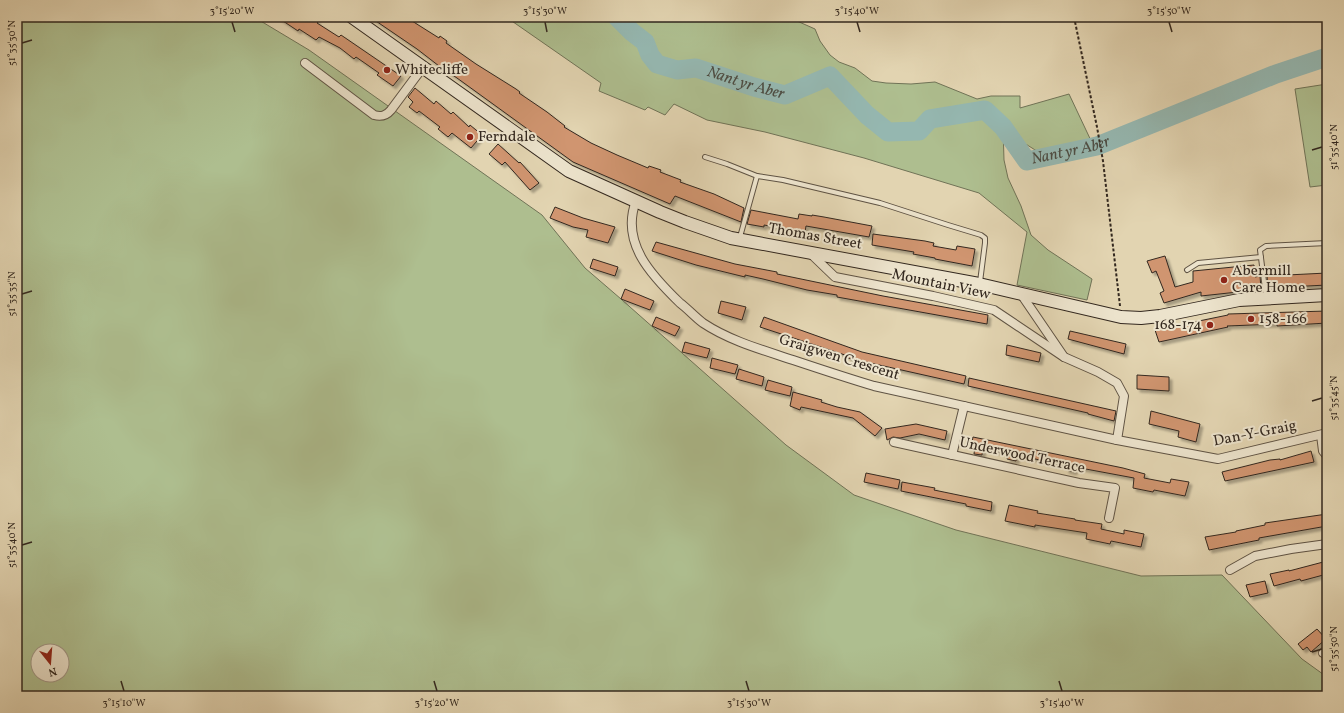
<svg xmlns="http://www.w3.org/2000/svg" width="1344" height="713" font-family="Vollkorn,serif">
	<defs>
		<filter id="shadow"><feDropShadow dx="3" dy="3" stdDeviation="1" flood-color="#0004"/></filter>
	</defs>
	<rect width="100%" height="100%" fill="#e2d4b1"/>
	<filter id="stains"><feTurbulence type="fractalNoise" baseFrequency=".005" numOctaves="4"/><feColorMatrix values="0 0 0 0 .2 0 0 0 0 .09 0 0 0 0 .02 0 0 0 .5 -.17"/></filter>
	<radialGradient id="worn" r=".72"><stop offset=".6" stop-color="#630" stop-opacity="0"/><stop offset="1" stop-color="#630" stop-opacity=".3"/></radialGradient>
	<!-- green -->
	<g fill="#aebe8f" stroke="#707357" fill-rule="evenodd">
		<path d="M17,17H254L309,50L542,215L585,268L621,299L786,445L854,495L956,530L1141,576L1222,575L1302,659L1327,677V696H17ZM38,651H62V675H38Z"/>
		<path d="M506,17H788L815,29L820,41L830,55L839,62L855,68L872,81L886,83L911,84L935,82L977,99L991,96H1020V108L1069,94L1094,147L1050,156L1040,153L1024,143L1013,141L1003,128L1004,160L1008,178L1021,206L1031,235L1048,250L1092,279L1087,300L1017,285L1027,232L979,193L864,158L765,132L707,120L674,104L665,115L648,107L645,110L599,91L601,83Z"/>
		<path d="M1327,84V185L1310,187L1295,89Z"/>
	</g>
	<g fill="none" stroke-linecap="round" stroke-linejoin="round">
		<!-- river -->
		<path stroke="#95b7b0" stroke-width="19" id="s1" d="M617,17L632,32L645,42L650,55L657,64L677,70L696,68L754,87L785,95L830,76L867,115L888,132L919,131L930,119L985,110L1003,127L1027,161L1097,146L1276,74L1327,57"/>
	</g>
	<!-- building -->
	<g fill="#d09570" stroke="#33281f" filter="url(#shadow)">
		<path d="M277,17H311L318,22L317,23L339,37L341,35L401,76L393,86L377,75L379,73L356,57L354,59L340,48L319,37L316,40L299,29L298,31Z"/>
		<path d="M370,17H389L394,20L395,19L398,21L401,17H416L412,21L439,38L440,36L447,41L446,43L476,64L516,89L520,92L519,93L547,112L565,126L564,127L591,143L617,155L648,168L649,166L661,170L660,172L681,180L680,182L714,194L744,208L741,222L675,196L670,204L573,162L457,78L439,66L417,49Z"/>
		<path d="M415,88L434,104L436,101L451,114L453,112L469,127L470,125L482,135L471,148L452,133L448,137L438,129L440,127L419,111L417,113L409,107L413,102L408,97Z"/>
		<path d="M498,144L519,163L520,162L539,183L530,190L505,162L502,165L489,154Z"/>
		<path d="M555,207L583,218L615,227L608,243L586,237L588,230L573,227L550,218Z"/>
		<path d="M751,210L798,219L799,214L812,216V215L824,217L872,226L869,237L806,226L805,232L764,225V227L747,224Z"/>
		<path d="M873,234L925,241L934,243L933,246L956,250L957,246L975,249L972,266L935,259V258L913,254L914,252L872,245Z"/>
		<path d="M656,242L735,264L777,272V274L883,296L988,315L987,324L837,297V295L807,290L763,279L745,275V277L696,265L652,251Z"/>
		<path d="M1165,256L1175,287L1193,282V271L1254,265L1255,277L1260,276L1261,289H1256V290L1201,296V292L1164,303L1160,293L1164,291L1156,271L1152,273L1147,261Z"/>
		<path d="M593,259L618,267L615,276L590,268Z"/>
		<path d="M1327,273V285L1268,288L1267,276Z"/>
		<path d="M625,289L654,301L650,310L621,299Z"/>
		<path d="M721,301L746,307L742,320L718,313Z"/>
		<path d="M1327,311V323L1277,326V324L1227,326L1228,327L1159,342L1155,330L1228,315V314Z"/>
		<path d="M656,317L680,327L675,336L652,326Z"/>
		<path d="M764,317L862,352L966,376L964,384L848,358V356L760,327Z"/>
		<path d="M1070,331L1126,344L1124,354L1068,339Z"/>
		<path d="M685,342L710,349L707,358L682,352Z"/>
		<path d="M1007,345L1041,353L1039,362L1006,355Z"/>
		<path d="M712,358L738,365L735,374L710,368Z"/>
		<path d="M739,369L764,377L762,386L736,379Z"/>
		<path d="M1137,375L1169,377V391L1137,389Z"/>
		<path d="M969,378L1116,411L1114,421L1088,414V413L968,386Z"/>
		<path d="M768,380L792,387L790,396L765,390Z"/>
		<path d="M793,392L822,400L821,402L837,407L860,412L882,428L875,436L853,418L801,407L800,410L790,406Z"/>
		<path d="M1151,411L1200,424L1196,442L1178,437L1179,431L1149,424Z"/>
		<path d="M916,424L947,431L945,440L919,434L900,438L893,437L887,440L885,429Z"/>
		<path d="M973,437L1123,468L1145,474L1144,478L1170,483L1171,479L1189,482L1185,496L1154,490L1153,492L1133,488L1134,478L1075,467L1074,472L1066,470V466L1058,464L1017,455L1016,461L1007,459L1008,454L983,448L982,455L974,454L975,446H971Z"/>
		<path d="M1311,451L1314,462L1286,468L1225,481L1222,472L1270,460L1280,459V460Z"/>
		<path d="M866,473L900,480L898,489L864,482Z"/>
		<path d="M902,482L935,488L934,490L992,502L991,511L966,506V504L901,491Z"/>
		<path d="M1009,505L1038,511L1037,513L1075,519V520L1102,524L1101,529L1124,534V530L1144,534L1141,547L1111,541L1110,544L1086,539L1087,533L1035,525V527L1005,521Z"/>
		<path d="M1327,514V526L1259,538V540L1209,550L1205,537L1236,532V531L1265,525V523Z"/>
		<path d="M1327,561V574L1301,581L1300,579L1274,586L1270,574L1289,570V571Z"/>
		<path d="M1265,581L1268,593L1250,597L1246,585Z"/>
		<path d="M1317,629L1326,639L1311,652L1307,647L1303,650L1298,644Z"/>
	</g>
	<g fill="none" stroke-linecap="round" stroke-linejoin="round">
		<!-- service casing -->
		<g stroke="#5f5344" stroke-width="6">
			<g id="service">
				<path d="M1224,17H1228"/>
				<path d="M705,157L727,164L757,176L783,180L880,203L948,225L981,235L985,238V243L980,282"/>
				<path d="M740,237L757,176"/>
				<path d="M1187,270L1198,263L1261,257"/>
				<path d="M1266,297L1260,250L1266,246L1327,243"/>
			</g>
		</g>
		<!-- minor casing -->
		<g stroke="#5f5344" stroke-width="10">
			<g id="minor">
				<path d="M305,63L374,115C381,117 386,116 391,110L423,67"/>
				<path d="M636,201C620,243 652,276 680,303C688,309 695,317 703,323C730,341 763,350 793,360C820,369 847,378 874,386L1117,440L1218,459L1327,433"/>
				<path d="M810,253L835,277L933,296L994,310L1064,357"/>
				<path d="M1021,294L1064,357L1098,372L1117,383L1124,396L1117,440"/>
				<path d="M1321,435L1323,451L1327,456"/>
				<path d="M894,442L1079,483L1115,488L1109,518"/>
				<path d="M952,455L964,406"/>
				<path d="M1230,570L1255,556L1291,549L1327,544"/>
				<path d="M1323,653L1327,649"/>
			</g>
		</g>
		<!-- secondary casing -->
		<g stroke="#33281f" stroke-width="14">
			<path id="secondary" d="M352,17L569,171L660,212L685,222L731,238L979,284L1121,317L1141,318L1160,316L1239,300L1327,295"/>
		</g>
		<!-- path -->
		<path stroke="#33281f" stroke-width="2" stroke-dasharray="3 2" stroke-linecap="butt" d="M1074,17L1097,127L1103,161L1120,306"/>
		<!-- service -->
		<use href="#service" stroke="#ece3cc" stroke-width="4"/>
		<!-- minor -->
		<use href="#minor" stroke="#ece3cc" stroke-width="8"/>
		<!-- secondary -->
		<use href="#secondary" stroke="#ece3cc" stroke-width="12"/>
	</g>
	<!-- ticks -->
	<path fill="none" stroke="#33281f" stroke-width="1.5" d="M232,22L235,32M545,22L547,32M857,22L860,32M1169,22L1172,32M22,43L32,40M1312,150L1322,147M22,294L32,291M1312,401L1322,398M22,545L32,542M1312,652L1322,649M121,681L124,691M434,681L437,691M746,681L749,691M1059,681L1062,691"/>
	<!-- markers -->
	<g fill="#8f2418" stroke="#ece3cc" stroke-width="1.5">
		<circle cx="387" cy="70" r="4"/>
		<circle cx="470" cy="137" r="4"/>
		<circle cx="1224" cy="280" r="4"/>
		<circle cx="1251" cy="319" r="4"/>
		<circle cx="1210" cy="325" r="4"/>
	</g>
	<g text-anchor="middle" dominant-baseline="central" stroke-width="4" stroke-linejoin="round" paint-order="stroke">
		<!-- poi labels -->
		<g font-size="15" fill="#33281f" stroke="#ece3cc" text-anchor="start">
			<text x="395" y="70">Whitecliffe</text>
			<text x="478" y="137">Ferndale</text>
			<text x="1232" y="271">Abermill<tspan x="1232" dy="17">Care Home</tspan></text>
			<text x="1259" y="319">158-166</text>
			<text x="1202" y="325" text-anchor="end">168-174</text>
		</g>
		<!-- street labels -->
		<g font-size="15" fill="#33281f" stroke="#ece3cc">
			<text transform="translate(815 237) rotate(10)">Thomas Street</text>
			<text transform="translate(941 285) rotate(12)">Mountain View</text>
			<text transform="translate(839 358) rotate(17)">Graigwen Crescent</text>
			<text transform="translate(1255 434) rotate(-11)">Dan-Y-Graig</text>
			<text transform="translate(1022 456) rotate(12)">Underwood Terrace</text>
		</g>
		<!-- water labels -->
		<g font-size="16" font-style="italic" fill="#4c4c43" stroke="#ece3cc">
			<text stroke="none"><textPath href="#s1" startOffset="155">Nant yr Aber</textPath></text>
			<text stroke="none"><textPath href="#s1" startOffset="540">Nant yr Aber</textPath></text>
		</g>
	</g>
	<!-- margin -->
	<rect width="1344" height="713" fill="none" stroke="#e2d4b1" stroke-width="44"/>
	<!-- north arrow -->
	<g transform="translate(50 663) rotate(163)"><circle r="19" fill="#ece3cc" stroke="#a29887"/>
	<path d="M0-3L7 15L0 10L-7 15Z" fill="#8f2418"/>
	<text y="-6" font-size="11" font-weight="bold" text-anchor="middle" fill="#33281f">N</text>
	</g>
	<rect x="22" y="22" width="1300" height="669" fill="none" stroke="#33281f" stroke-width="1.5"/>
	<g font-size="10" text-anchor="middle" fill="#33281f">
		<text x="232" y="14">3°15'20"W</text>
		<text x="545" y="14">3°15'30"W</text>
		<text x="857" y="14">3°15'40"W</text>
		<text x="1169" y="14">3°15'50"W</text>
		<text transform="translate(11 43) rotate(-90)" y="4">51°35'30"N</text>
		<text transform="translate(1333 147) rotate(-90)" y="4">51°35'40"N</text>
		<text transform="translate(11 294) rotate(-90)" y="4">51°35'35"N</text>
		<text transform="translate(1333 398) rotate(-90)" y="4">51°35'45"N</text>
		<text transform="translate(11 545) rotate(-90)" y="4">51°35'40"N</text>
		<text transform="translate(1333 649) rotate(-90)" y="4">51°35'50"N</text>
		<text x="124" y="706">3°15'10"W</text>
		<text x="437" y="706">3°15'20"W</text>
		<text x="749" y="706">3°15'30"W</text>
		<text x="1062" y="706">3°15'40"W</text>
	</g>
	<rect width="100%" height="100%" filter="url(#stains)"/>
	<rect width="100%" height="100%" fill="url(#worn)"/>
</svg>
